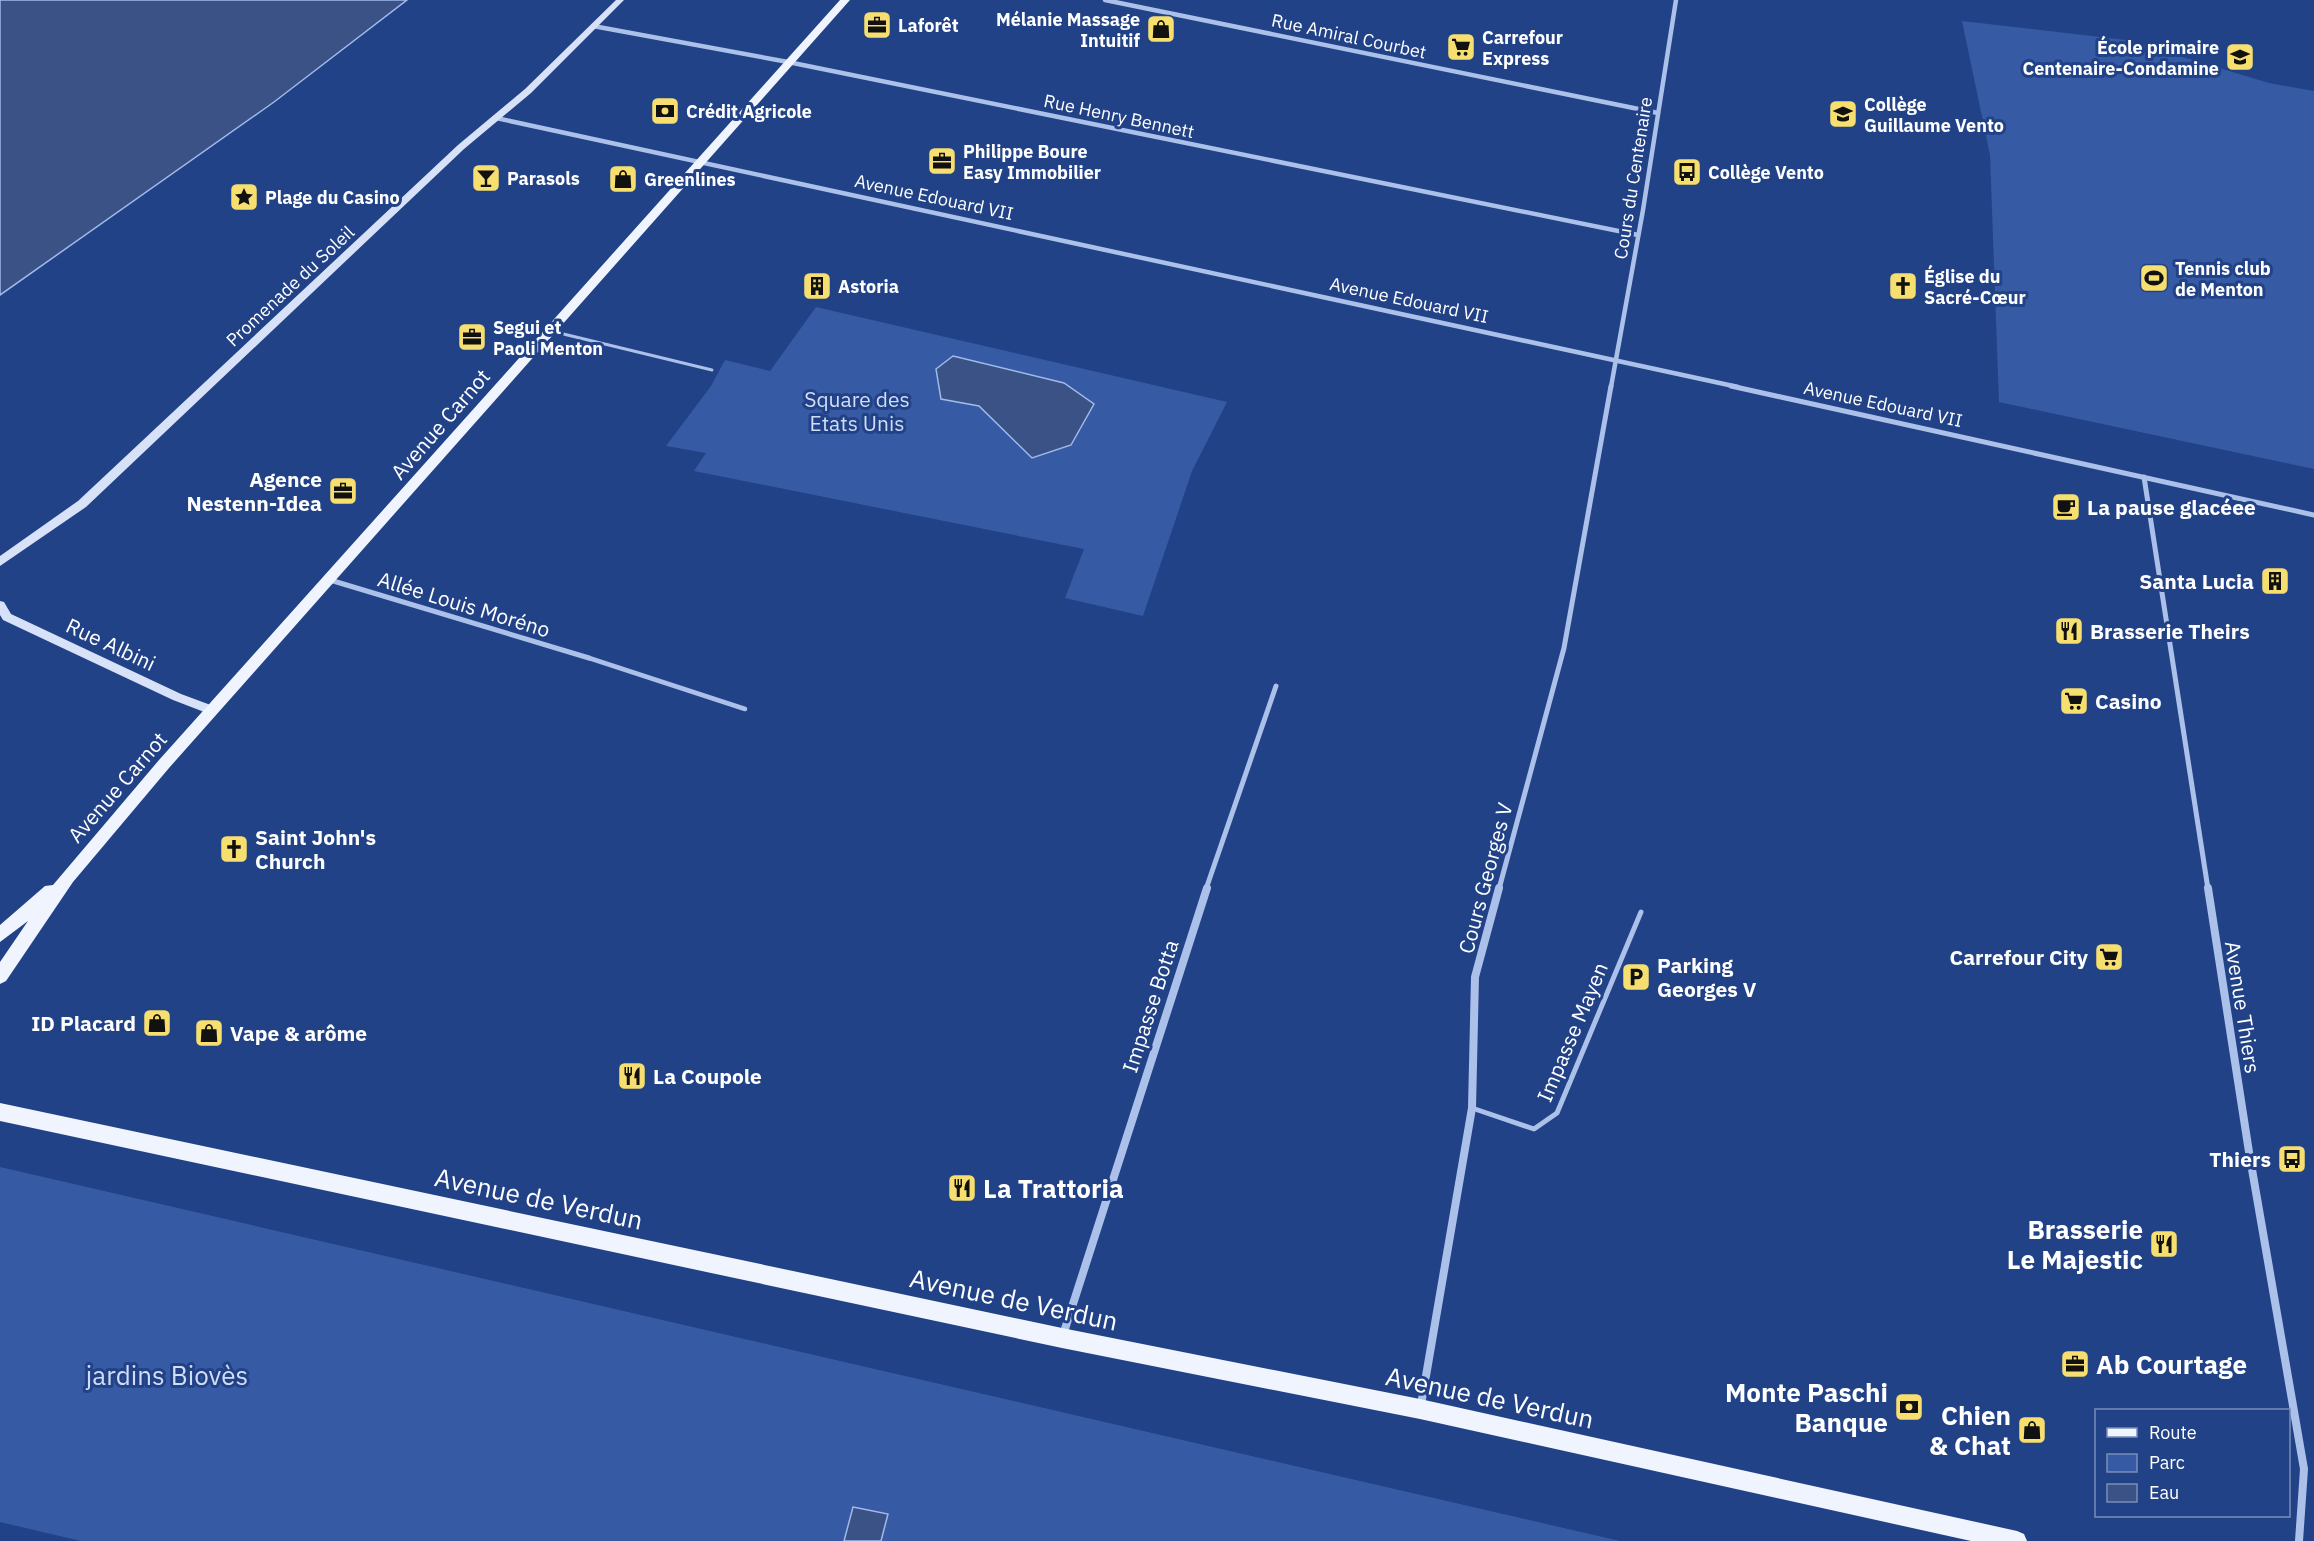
<svg xmlns="http://www.w3.org/2000/svg" width="2314" height="1541" font-family="'IBM Plex Sans',sans-serif">
	<rect width="100%" height="100%" fill="#224287"/>
	<!-- green -->
	<g fill="#365aa4">
		<path d="M1962,21L2126,40L2269,83L2314,91V469L1999,402L1990,155Z"/>
		<path d="M816,307L1227,402L1192,471L1143,616L1065,598L1084,549L694,471L706,453L666,446L711,386L725,360L770,371Z"/>
		<path d="M0,1167L1620,1541H81L0,1522Z"/>
	</g>
	<!-- water -->
	<g fill="#3a5285" stroke="#a0baeb" stroke-width="1.5">
		<path d="M0,0H407L274,102L0,295Z"/>
		<path d="M953,356L1064,383L1094,404L1071,445L1032,458L979,406L941,399L936,369Z"/>
		<path d="M853,1507L888,1514L881,1541H844Z"/>
	</g>
	<g fill="none" stroke-linecap="round" stroke-linejoin="round">
		<!-- lane-far2 -->
		<path stroke="#acc1ea" stroke-width="3" d="M551,331L712,370"/>
		<!-- lane-far1 -->
		<path stroke="#acc1ea" stroke-width="4.5" d="M589,658L745,709"/>
		<!-- lane -->
		<path stroke="#acc1ea" stroke-width="5" d="M1472,1108L1534,1129L1557,1113L1641,912"/>
		<!-- street-far2 -->
		<g stroke="#acc1ea" stroke-width="4.5">
			<path d="M1105,0L1658,113"/>
			<path d="M593,26L788,62L1638,235"/>
			<path d="M496,118L1738,387"/>
			<path d="M1611,387L1643,210L1676,0"/>
		</g>
		<!-- street-far1 -->
		<g stroke="#acc1ea" stroke-width="5">
			<path d="M1731,386L2314,515"/>
			<path d="M2144,477L2208,889"/>
			<path d="M330,580L589,658"/>
			<path d="M1206,889L1276,686"/>
			<path d="M1499,889L1564,648L1611,386"/>
		</g>
		<!-- street -->
		<g stroke="#acc1ea" stroke-width="8">
			<path d="M2208,888L2249,1152L2304,1469L2299,1541"/>
			<path d="M1063,1335L1207,888"/>
			<path d="M1421,1405L1472,1108L1475,977L1499,888"/>
		</g>
		<!-- secondary -->
		<g fill="#d7e1f8" fill-rule="evenodd">
			<path d="M616,0H624L531,93L464,149L86,507L0,566V556L78,501L458,145L525,89Z"/>
			<path d="M0,601L4,602L11,614L181,694L216,707L218,710L216,713L212,715L173,700L3,620L0,615Z"/>
		</g>
		<!-- primary -->
		<g fill="#f0f4fe" fill-rule="evenodd">
			<path d="M840,0H850L169,768L73,882L6,981L0,984V962L28,921L0,942V925L45,886L53,885L159,760Z"/>
			<path d="M0,1103L1062,1328L1420,1399L2017,1531L2024,1534L2027,1541H1971L1420,1419L1062,1348L0,1121Z"/>
		</g>
	</g>
	<!-- icons -->
	<defs>
		<g id="office-square" transform="scale(1.5)"><rect x="-9" y="-9" width="18" height="18" rx="4" fill="#f6df6e" stroke="#224287"/><path d="M-6-3h4V-5.5h4V-3h4V5H-6ZM-1-4.5V-3h2v-1.5ZM-6 0V1H6V0Z" fill="#111"/></g>
		<g id="shop-square" transform="scale(1.5)"><rect x="-9" y="-9" width="18" height="18" rx="4" fill="#f6df6e" stroke="#224287"/><path d="M-5-2.5h2.3a2.7 3.5 0 0 1 5.4 0H5L5.5 6h-11ZM-1.5-2.5h3a1.5 2.3 0 0 0-3 0Z" fill="#111"/></g>
		<g id="supermarket-square" transform="scale(1.5)"><rect x="-9" y="-9" width="18" height="18" rx="4" fill="#f6df6e" stroke="#224287"/><path d="M-6-5.5h2.5l.6 2H6L4.5 2H-2.5L-4.4-4H-6ZM-1.5 3.2a1.3 1.3 0 1 0 .1 0ZM3 3.2a1.3 1.3 0 1 0 .1 0Z" fill="#111"/></g>
		<g id="school-square" transform="scale(1.5)"><rect x="-9" y="-9" width="18" height="18" rx="4" fill="#f6df6e" stroke="#224287"/><path d="M0-5L7-2L0 1L-7-2ZM-4 1L0 2.5L4 1V4Q0 6-4 4Z" fill="#111"/></g>
		<g id="bank-square" transform="scale(1.5)"><rect x="-9" y="-9" width="18" height="18" rx="4" fill="#f6df6e" stroke="#224287"/><path d="M-6-4H6V4H-6ZM0-2.3a2.3 2.3 0 1 0 0 4.6a2.3 2.3 0 1 0 0-4.6Z" fill="#111"/></g>
		<g id="bus-square" transform="scale(1.5)"><rect x="-9" y="-9" width="18" height="18" rx="4" fill="#f6df6e" stroke="#224287"/><path d="M-5-6H5V4H4V6H2V4H-2V6H-4V4H-5ZM-3.5-4V0h7V-4ZM-3.5 1.2v1.5H-2V1.2ZM2 1.2v1.5H3.5V1.2Z" fill="#111"/></g>
		<g id="bar-square" transform="scale(1.5)"><rect x="-9" y="-9" width="18" height="18" rx="4" fill="#f6df6e" stroke="#224287"/><path d="M-6-5H6L.8 .8V4.5H3.5V6h-7V4.5H-.8V.8Z" fill="#111"/></g>
		<g id="sight-square" transform="scale(1.5)"><rect x="-9" y="-9" width="18" height="18" rx="4" fill="#f6df6e" stroke="#224287"/><path d="M0-6L1.8-2.2L6-1.7L2.9 1.2L3.7 5.4L0 3.3L-3.7 5.4L-2.9 1.2L-6-1.7L-1.8-2.2Z" fill="#111"/></g>
		<g id="stadium-square" transform="scale(1.5)"><rect x="-9" y="-9" width="18" height="18" rx="4" fill="#f6df6e" stroke="#224287"/><path d="M0-5a6.5 5 0 1 0 0 10a6.5 5 0 1 0 0-10ZM-3.5-1.8h7v3.6h-7Z" fill="#111"/></g>
		<g id="building-square" transform="scale(1.5)"><rect x="-9" y="-9" width="18" height="18" rx="4" fill="#f6df6e" stroke="#224287"/><path d="M-4-6H4V6H1V3H-1V6H-4ZM-2.5-4.3h1.7v1.8h-1.7ZM.8-4.3h1.7v1.8H.8ZM-2.5-1h1.7V.8h-1.7ZM.8-1h1.7V.8H.8Z" fill="#111"/></g>
		<g id="church-square" transform="scale(1.5)"><rect x="-9" y="-9" width="18" height="18" rx="4" fill="#f6df6e" stroke="#224287"/><path d="M-1.2-6h2.4v3.5h3.3v2.4h-3.3V6h-2.4V-.1h-3.3v-2.4h3.3Z" fill="#111"/></g>
		<g id="cafe-square" transform="scale(1.5)"><rect x="-9" y="-9" width="18" height="18" rx="4" fill="#f6df6e" stroke="#224287"/><path d="M-5.5-4.5H6V0H3Q3 3.5 0 3.5H-2.5Q-5.5 3.5-5.5 0ZM3-3.2v2h1.7v-2ZM-6 4.5H4V6H-6Z" fill="#111"/></g>
		<g id="restaurant-square" transform="scale(1.5)"><rect x="-9" y="-9" width="18" height="18" rx="4" fill="#f6df6e" stroke="#224287"/><path d="M-5-6h1v4h1v-4h1v4h1v-4h1v5L-1.5 .5V6h-2V.5L-5-1ZM5-6V6H3V1.5H1.5Q1.5-4 5-6Z" fill="#111"/></g>
		<g id="parking-square" transform="scale(1.5)"><rect x="-9" y="-9" width="18" height="18" rx="4" fill="#f6df6e" stroke="#224287"/><path d="M-3.5-5.5H1a3.5 3.5 0 0 1 0 7H-1V5.5H-3.5ZM-1-3.4V-.6H.8a1.4 1.4 0 0 0 0-2.8Z" fill="#111"/></g>
	</defs>
	<g fill-rule="evenodd">
		<use href="#office-square" x="877" y="25"/>
		<use href="#shop-square" x="1161" y="29"/>
		<use href="#supermarket-square" x="1461" y="47"/>
		<use href="#school-square" x="2240" y="57"/>
		<use href="#bank-square" x="665" y="111"/>
		<use href="#school-square" x="1843" y="114"/>
		<use href="#office-square" x="942" y="161"/>
		<use href="#bus-square" x="1687" y="172"/>
		<use href="#bar-square" x="486" y="178"/>
		<use href="#shop-square" x="623" y="179"/>
		<use href="#sight-square" x="244" y="197"/>
		<use href="#stadium-square" x="2154" y="278"/>
		<use href="#building-square" x="817" y="286"/>
		<use href="#church-square" x="1903" y="286"/>
		<use href="#office-square" x="472" y="337"/>
		<use href="#office-square" x="343" y="491"/>
		<use href="#cafe-square" x="2066" y="507"/>
		<use href="#building-square" x="2275" y="581"/>
		<use href="#restaurant-square" x="2069" y="631"/>
		<use href="#supermarket-square" x="2074" y="701"/>
		<use href="#church-square" x="234" y="849"/>
		<use href="#supermarket-square" x="2109" y="957"/>
		<use href="#parking-square" x="1636" y="977"/>
		<use href="#shop-square" x="157" y="1023"/>
		<use href="#shop-square" x="209" y="1033"/>
		<use href="#restaurant-square" x="632" y="1076"/>
		<use href="#bus-square" x="2292" y="1159"/>
		<use href="#restaurant-square" x="962" y="1188"/>
		<use href="#restaurant-square" x="2164" y="1244"/>
		<use href="#office-square" x="2075" y="1364"/>
		<use href="#bank-square" x="1909" y="1407"/>
		<use href="#shop-square" x="2032" y="1430"/>
	</g>
	<g text-anchor="middle" dominant-baseline="central" stroke-width="6" stroke-linejoin="round" paint-order="stroke">
		<!-- far-poi labels -->
		<g font-size="18" font-weight="bold" fill="#fff" stroke="#224287" text-anchor="start">
			<text x="1140" y="19" text-anchor="end">Mélanie Massage<tspan x="1140" dy="21">Intuitif</tspan></text>
			<text x="898" y="25">Laforêt</text>
			<text x="1482" y="37">Carrefour<tspan x="1482" dy="21">Express</tspan></text>
			<text x="2219" y="47" text-anchor="end">École primaire<tspan x="2219" dy="21">Centenaire-Condamine</tspan></text>
			<text x="1864" y="104">Collège<tspan x="1864" dy="21">Guillaume Vento</tspan></text>
			<text x="686" y="111">Crédit Agricole</text>
			<text x="963" y="151">Philippe Boure<tspan x="963" dy="21">Easy Immobilier</tspan></text>
			<text x="1708" y="172">Collège Vento</text>
			<text x="507" y="178">Parasols</text>
			<text x="644" y="179">Greenlines</text>
			<text x="265" y="197">Plage du Casino</text>
			<text x="2175" y="268">Tennis club<tspan x="2175" dy="21">de Menton</tspan></text>
			<text x="1924" y="276">Église du<tspan x="1924" dy="21">Sacré-Cœur</tspan></text>
			<text x="838" y="286">Astoria</text>
			<text x="493" y="327">Segui et<tspan x="493" dy="21">Paoli Menton</tspan></text>
		</g>
		<!-- far-street labels -->
		<g font-size="18" fill="#fff" stroke="#224287">
			<text transform="translate(1349 36) rotate(12)">Rue Amiral Courbet</text>
			<text transform="translate(1119 116) rotate(12)">Rue Henry Bennett</text>
			<text transform="translate(1633 178) rotate(-81)">Cours du Centenaire</text>
			<text transform="translate(934 197) rotate(12)">Avenue Edouard VII</text>
			<text transform="translate(290 286) rotate(-43)">Promenade du Soleil</text>
			<text transform="translate(1409 300) rotate(12)">Avenue Edouard VII</text>
			<text transform="translate(1883 404) rotate(12)">Avenue Edouard VII</text>
		</g>
		<!-- park labels -->
		<g font-size="21" fill="#d1ddf7" stroke="#224287">
			<text x="857" y="399">Square des<tspan x="857" dy="24">Etats Unis</tspan></text>
		</g>
		<!-- street labels -->
		<g font-size="21" fill="#fff" stroke="#224287">
			<text transform="translate(440 424) rotate(-49)">Avenue Carnot</text>
			<text transform="translate(464 604) rotate(17)">Allée Louis Moréno</text>
			<text transform="translate(111 644) rotate(25)">Rue Albini</text>
			<text transform="translate(117 787) rotate(-49)">Avenue Carnot</text>
			<text transform="translate(1485 878) rotate(-75)">Cours Georges V</text>
			<text transform="translate(1150 1006) rotate(-72)">Impasse Botta</text>
			<text transform="translate(2243 1007) rotate(81)">Avenue Thiers</text>
			<text transform="translate(1572 1032) rotate(-67)">Impasse Mayen</text>
		</g>
		<!-- poi labels -->
		<g font-size="21" font-weight="bold" fill="#fff" stroke="#224287" text-anchor="start">
			<text x="322" y="479" text-anchor="end">Agence<tspan x="322" dy="24">Nestenn-Idea</tspan></text>
			<text x="2087" y="507">La pause glacéee</text>
			<text x="2254" y="581" text-anchor="end">Santa Lucia</text>
			<text x="2090" y="631">Brasserie Theirs</text>
			<text x="2095" y="701">Casino</text>
			<text x="255" y="837">Saint John's<tspan x="255" dy="24">Church</tspan></text>
			<text x="2088" y="957" text-anchor="end">Carrefour City</text>
			<text x="1657" y="965">Parking<tspan x="1657" dy="24">Georges V</tspan></text>
			<text x="136" y="1023" text-anchor="end">ID Placard</text>
			<text x="230" y="1033">Vape &amp; arôme</text>
			<text x="653" y="1076">La Coupole</text>
			<text x="2271" y="1159" text-anchor="end">Thiers</text>
		</g>
		<!-- near-poi labels -->
		<g font-size="26" font-weight="bold" fill="#fff" stroke="#224287" text-anchor="end">
			<text x="983" y="1188" text-anchor="start">La Trattoria</text>
			<text x="2143" y="1229">Brasserie<tspan x="2143" dy="30">Le Majestic</tspan></text>
			<text x="2096" y="1364" text-anchor="start">Ab Courtage</text>
			<text x="1888" y="1392">Monte Paschi<tspan x="1888" dy="30">Banque</tspan></text>
			<text x="2011" y="1415">Chien<tspan x="2011" dy="30">&amp; Chat</tspan></text>
		</g>
		<!-- near-street labels -->
		<g font-size="26" fill="#fff" stroke="#224287">
			<text transform="translate(539 1198) rotate(12)">Avenue de Verdun</text>
			<text transform="translate(1014 1299) rotate(12)">Avenue de Verdun</text>
			<text transform="translate(1490 1397) rotate(12)">Avenue de Verdun</text>
		</g>
		<!-- near-park labels -->
		<g font-size="26" fill="#d1ddf7" stroke="#224287">
			<text x="167" y="1375">jardins Biovès</text>
		</g>
	</g>
	<!-- legend -->
	<rect x="2095" y="1409" width="195" height="108" fill="#224287" stroke="#7a8eb7" stroke-width="1.5"/>
	<rect x="2107" y="1428" width="30" height="9" fill="#f0f4fe" stroke="#7a8eb7" stroke-width="1.5"/>
	<text x="2149" y="1439" font-size="18" fill="#ffffff">Route</text>
	<rect x="2107" y="1454" width="30" height="18" fill="#365aa4" stroke="#7a8eb7" stroke-width="1.5"/>
	<text x="2149" y="1469" font-size="18" fill="#ffffff">Parc</text>
	<rect x="2107" y="1484" width="30" height="18" fill="#3a5285" stroke="#7a8eb7" stroke-width="1.5"/>
	<text x="2149" y="1499" font-size="18" fill="#ffffff">Eau</text>
</svg>
